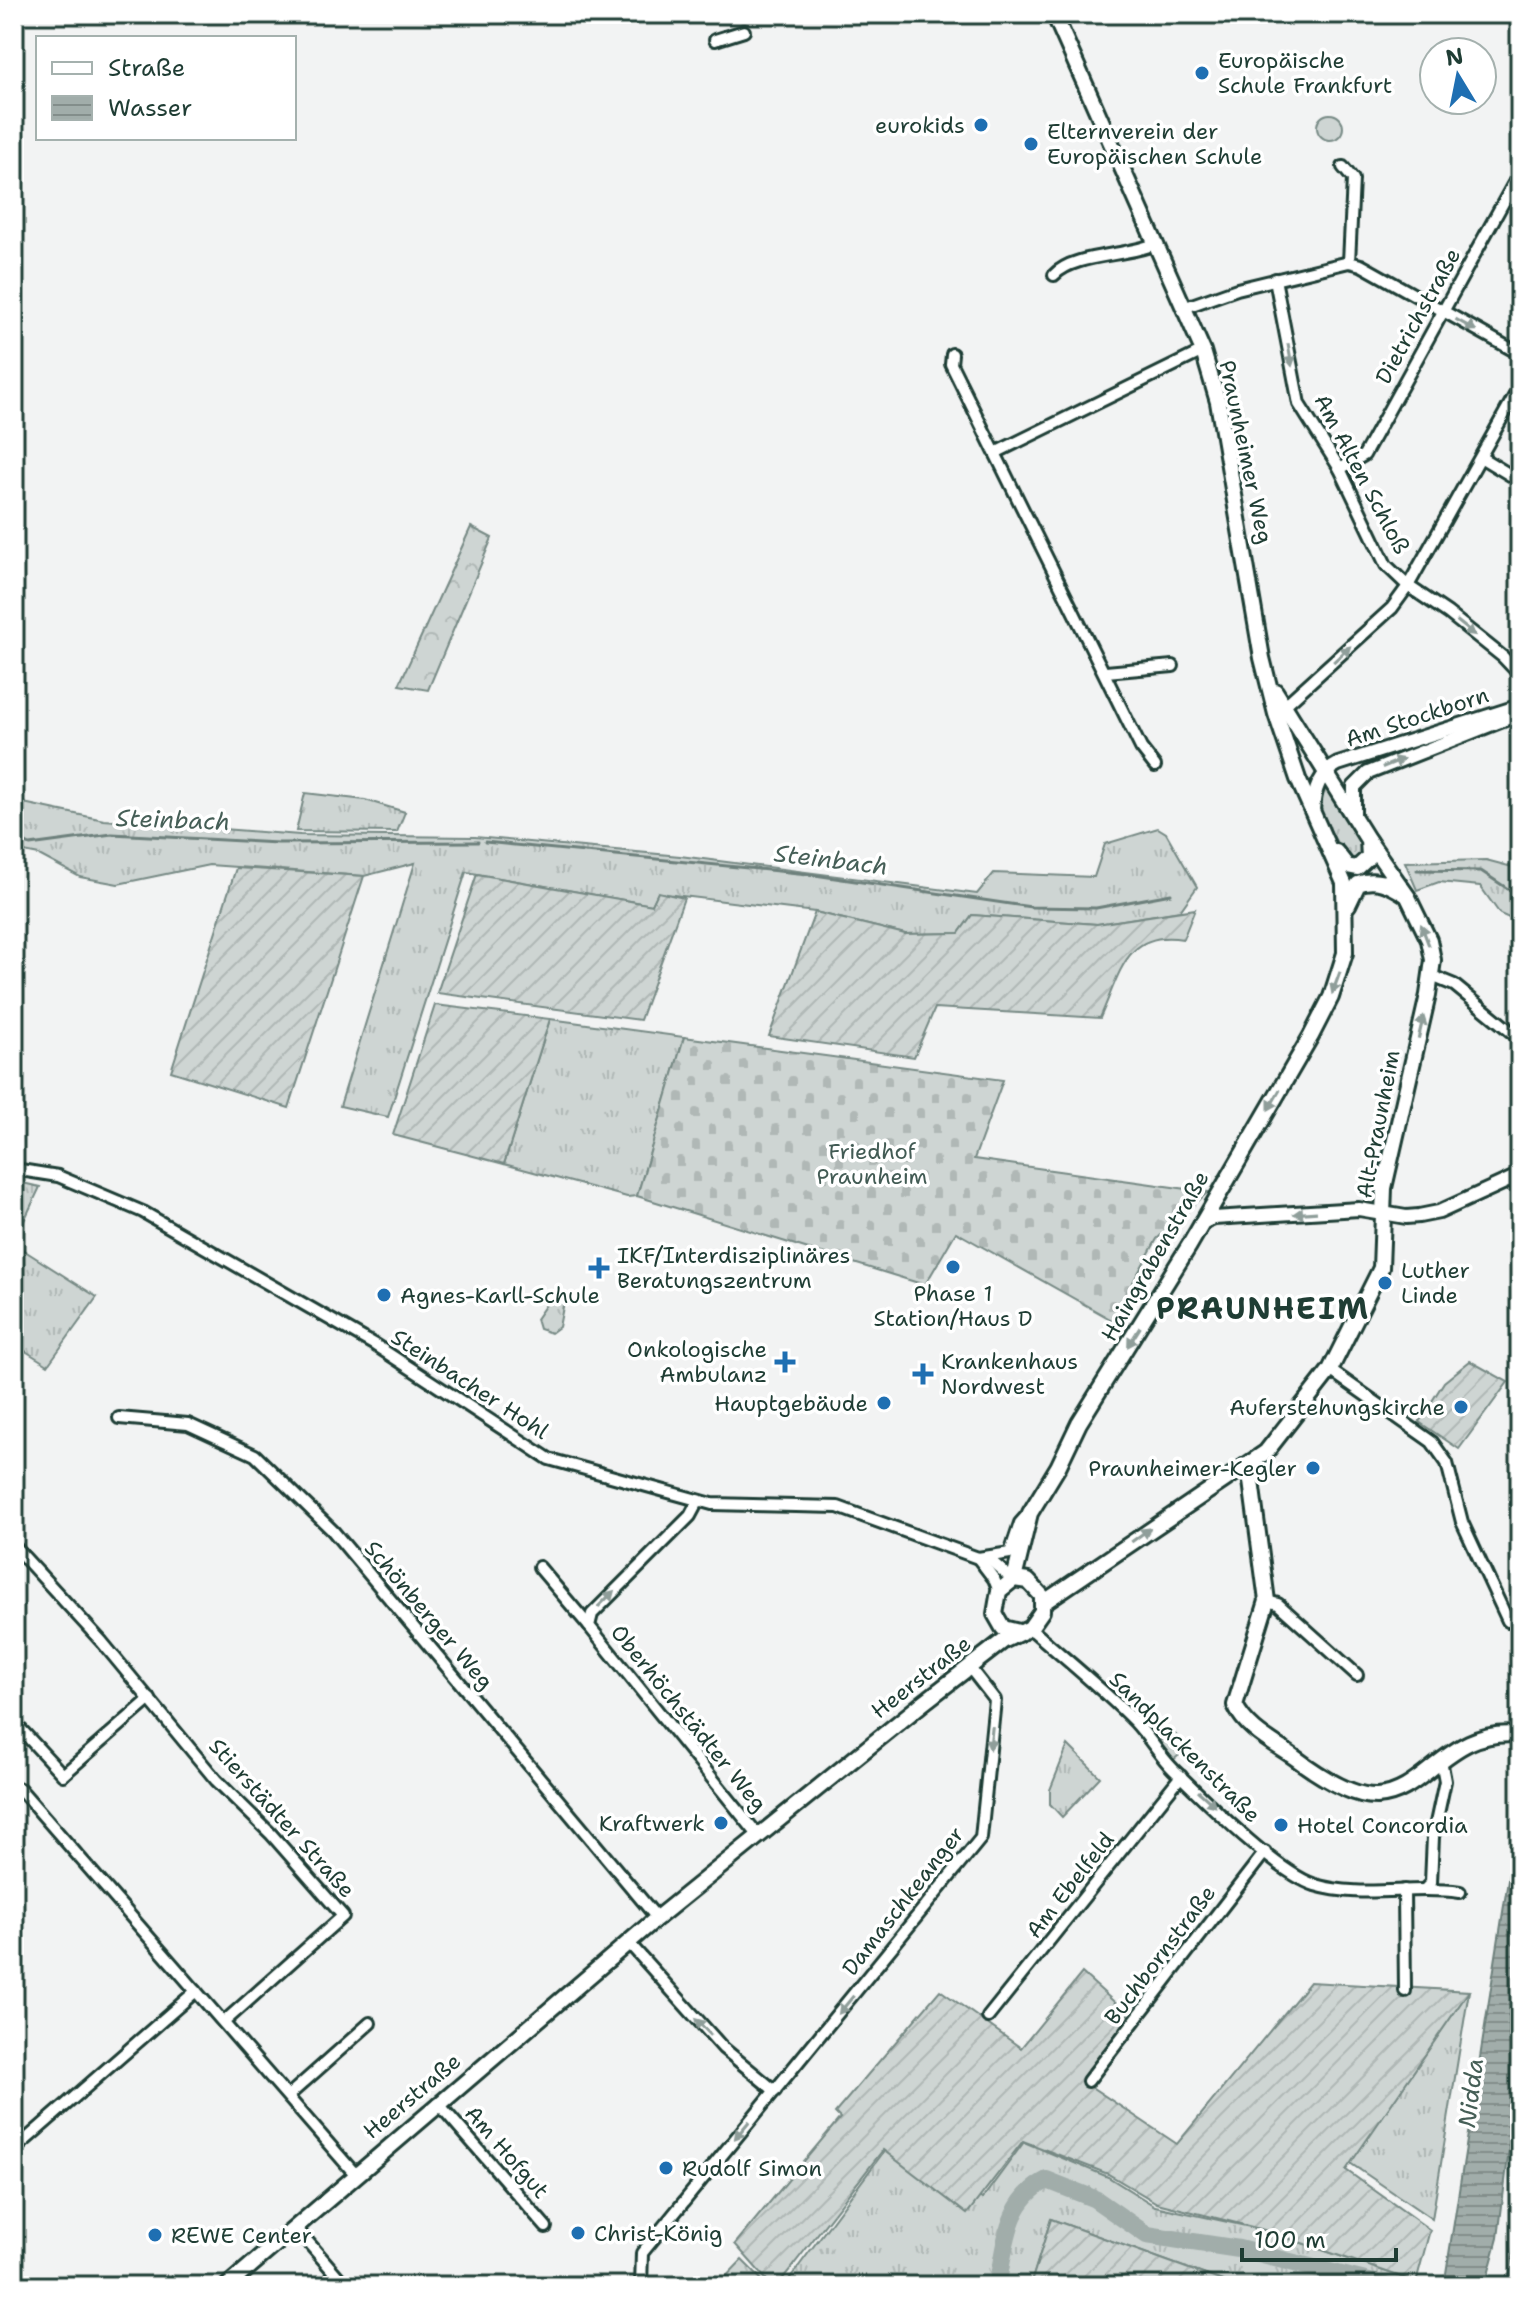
<svg xmlns="http://www.w3.org/2000/svg" width="1534" height="2300" font-family="'Shantell Sans',sans-serif">
	<defs>
		<pattern id="grass-tufts" width="24" height="20" patternUnits="userSpaceOnUse" patternTransform="scale(2)"><rect width="24" height="20" fill="#ced5d3"/><path d="M3 7l-1-3M5 7V3M7 7l1-3M15 17l-1-3M17 17v-4M19 17l1-3" fill="none" stroke="#b0b8b6"/></pattern>
		<pattern id="forest-crowns" width="20" height="18" patternUnits="userSpaceOnUse" patternTransform="scale(2)"><rect width="20" height="18" fill="#ced5d3"/><path d="M2 6a3 3 0 1 1 6 0M12 15a3 3 0 1 1 6 0" fill="none" stroke="#b0b8b6"/></pattern>
		<pattern id="cemetery-stones" width="16" height="16" patternUnits="userSpaceOnUse" patternTransform="scale(2)"><rect width="16" height="16" fill="#ced5d3"/><path d="M2 7V4a2 2 0 0 1 4 0v3zM10 15v-3a2 2 0 0 1 4 0v3z" fill="#b0b8b6"/></pattern>
		<pattern id="garden-furrows" width="10" height="10" patternUnits="userSpaceOnUse" patternTransform="scale(2)"><rect width="10" height="10" fill="#ced5d3"/><path d="M-1 1l2-2M0 10L10 0M9 11l2-2" fill="none" stroke="#b0b8b6"/></pattern>
		<pattern id="water-rules" width="6" height="5" patternUnits="userSpaceOnUse" patternTransform="scale(2)"><rect width="6" height="5" fill="#a1adaa"/><path d="M0 2.5h6" fill="none" stroke="#838e8b"/></pattern>
	</defs>
	<rect width="100%" height="100%" fill="#f2f3f3"/>
	<filter id="ink" filterUnits="userSpaceOnUse"><feTurbulence type="fractalNoise" baseFrequency=".0125" numOctaves="2"/><feDisplacementMap in="SourceGraphic" scale="16" xChannelSelector="R" yChannelSelector="G"/><feConvolveMatrix kernelMatrix="1 2 1 2 8 2 1 2 1" color-interpolation-filters="sRGB"/></filter>
	<g filter="url(#ink)">
		<!-- grass -->
		<g fill="url(#grass-tufts)" stroke="#768984" stroke-width="2">
			<circle cx="1330" cy="127" r="13"/>
			<path d="M1323,783L1365,851L1358,862L1345,858L1318,808Z"/>
			<path d="M305,793L365,800L405,812L397,832L296,831Z"/>
			<path d="M14,801L104,820L300,835L475,837L680,856L977,894L994,873L1094,877L1105,844L1158,828L1166,833L1197,887L1180,911L1097,924L972,915L959,933L905,934L815,912L658,893L652,905L466,872L388,1117L340,1106L415,863L364,876L209,865L118,884L80,877L39,855L14,850Z"/>
			<path d="M1486,860L1520,869V923L1500,914L1480,886L1439,882L1417,890L1405,862Z"/>
			<path d="M550,1019L684,1037L637,1196L627,1197L504,1164Z"/>
			<path d="M14,1181L40,1187L14,1242Z"/>
			<path d="M14,1244L97,1297L48,1365L14,1344Z"/>
			<path d="M564,1302L559,1327L551,1333L539,1329L536,1319L547,1303Z"/>
			<path d="M1171,1730L1188,1748L1172,1761L1156,1744Z"/>
			<path d="M1068,1745L1100,1777L1062,1817L1050,1804V1790Z"/>
			<path d="M1469,1991L1432,2219L1350,2163Z"/>
			<path d="M897,2134L982,2199L1024,2142L1108,2177L1155,2206L1264,2230L1416,2282L1415,2286H1236L1051,2219L1030,2286H784Z"/>
			<path d="M1520,2205V2286H1508Z"/>
			<path d="M742,2260L768,2286H717Z"/>
		</g>
		<!-- forest -->
		<path fill="url(#forest-crowns)" stroke="#768984" stroke-width="2" d="M471,527L492,538L428,690L399,685Z"/>
		<!-- cemetery -->
		<path fill="url(#cemetery-stones)" stroke="#768984" stroke-width="2" d="M684,1037L1003,1080L974,1159L1208,1192L1157,1239L1112,1320L956,1232L925,1285L637,1196Z"/>
		<!-- garden -->
		<g fill="url(#garden-furrows)" stroke="#768984" stroke-width="2">
			<path d="M236,868L364,876L289,1108L171,1071Z"/>
			<path d="M477,874L652,905L658,892L684,898L640,1020L437,993Z"/>
			<path d="M1195,909L1183,939C1125,929 1120,975 1100,1018L935,1008L914,1057L769,1036L815,912L905,934L959,933L972,915L1097,924Z"/>
			<path d="M435,1005L550,1019L504,1164L393,1135Z"/>
			<path d="M1470,1361L1508,1382L1459,1449L1419,1422L1444,1382Z"/>
			<path d="M1082,1973L1140,2025L1087,2084L1177,2144L1310,1982L1469,1991L1346,2170L1430,2230L1416,2282L1264,2230L1157,2203L1108,2174L1023,2141L967,2214L883,2150L777,2286H772L735,2244L840,2118L835,2113L940,1990L1021,2048Z"/>
			<path d="M1051,2219L1236,2286H1030Z"/>
		</g>
		<!-- water -->
		<path fill="url(#water-rules)" stroke="#6d807b" stroke-width="2" d="M1520,1804V2060L1498,2238L1485,2286H1444Z"/>
		<g fill="none" stroke-linecap="round" stroke-linejoin="round">
			<!-- stream -->
			<g stroke="#6d807b" stroke-width="3">
				<path d="M14,837L30,845L112,834L278,843L478,842"/>
				<path d="M485,842L808,874L1031,907L1096,908L1171,894"/>
				<path d="M1417,870L1481,871L1520,897"/>
			</g>
			<!-- river -->
			<path stroke="#a1adaa" stroke-width="18" d="M997,2286C1006,2244 1006,2201 1047,2180L1095,2199L1147,2235L1239,2249L1385,2286"/>
			<!-- minor casing -->
			<g stroke="#1f3d34" stroke-width="16">
				<g id="minor">
					<path d="M715,40L744,31"/>
					<path d="M1343,167L1353,179L1349,262"/>
					<path d="M1054,275C1074,253 1128,257 1157,243"/>
					<path d="M1275,279L1299,404L1340,469L1386,565L1408,586L1448,613L1503,657L1520,675"/>
					<path d="M1186,307L1237,289L1349,262L1361,265L1520,354"/>
					<path d="M952,354L951,364L1141,748L1155,766"/>
					<path d="M997,452L1203,351"/>
					<path d="M1482,458L1520,481"/>
					<path d="M1340,469L1364,455L1520,172"/>
					<path d="M1106,672L1173,666"/>
					<path d="M1284,706L1392,608L1408,586L1520,386"/>
					<path d="M1432,976L1454,985L1520,1039"/>
					<path d="M14,1169L58,1176L143,1212L375,1345L549,1459L712,1504L838,1507L978,1558L1010,1553L1020,1523L1028,1514"/>
					<path d="M1330,1370L1432,1442L1447,1463L1462,1522L1508,1621"/>
					<path d="M119,1418L188,1424L255,1455L333,1531L657,1918"/>
					<path d="M698,1501L690,1516L592,1614L589,1626L758,1835"/>
					<path d="M14,1546L102,1642L216,1780L271,1834L343,1916L224,2022"/>
					<path d="M978,1558L994,1579L999,1591"/>
					<path d="M989,1559L1013,1580"/>
					<path d="M539,1567L589,1626"/>
					<path d="M1267,1601L1278,1604L1357,1675"/>
					<path d="M1030,1628C1065,1659 1103,1689 1135,1722C1149,1737 1159,1755 1173,1769C1204,1799 1277,1873 1315,1885C1361,1899 1413,1885 1460,1892"/>
					<path d="M14,1722L63,1775L150,1699"/>
					<path d="M14,1787L20,1789L355,2174"/>
					<path d="M1426,1888L1431,1883L1433,1837L1445,1781L1441,1760"/>
					<path d="M1404,1890L1405,1991"/>
					<path d="M629,1943L723,2048L775,2091"/>
					<path d="M988,2017L1181,1776"/>
					<path d="M1088,2081L1265,1852"/>
					<path d="M288,2096L370,2023"/>
					<path d="M438,2103L546,2227"/>
					<path d="M14,2150L196,1991"/>
					<path d="M295,2227L346,2286"/>
					<path d="M641,2286L642,2253L981,1838L995,1700L970,1668"/>
				</g>
			</g>
			<!-- tertiary casing -->
			<g stroke="#1f3d34" stroke-width="18">
				<g id="tertiary">
					<path d="M1313,811C1314,790 1319,774 1338,764L1520,706"/>
					<path d="M1354,815V787L1368,773L1518,714"/>
					<path d="M1201,1223L1214,1218L1359,1209L1406,1217L1419,1216L1439,1212L1520,1175"/>
				</g>
			</g>
			<!-- secondary casing -->
			<g stroke="#1f3d34" stroke-width="20">
				<g id="secondary">
					<path d="M1336,852L1347,866L1357,868L1369,857L1368,840"/>
					<path d="M1348,905L1358,884C1375,877 1390,884 1405,894"/>
					<path d="M1249,1466L1267,1601L1235,1705C1246,1729 1272,1742 1294,1757C1314,1772 1350,1797 1377,1796C1426,1794 1449,1726 1520,1735"/>
					<path d="M1014,1579L1030,1513L1058,1467L1079,1423L1189,1246L1311,1036L1331,997L1345,953L1344,883L1298,779L1276,714L1262,658L1218,402L1203,351L1054,14"/>
					<path d="M1043,1603L1266,1452L1330,1370L1381,1268L1384,1188L1428,995L1433,960L1429,940L1408,897L1368,840L1275,691"/>
					<path d="M227,2286L657,1918L923,1703L1003,1641L1030,1628L1042,1611V1596L1028,1581L1014,1579L999,1591L995,1614L1003,1628L1019,1632"/>
				</g>
			</g>
			<!-- minor -->
			<use href="#minor" stroke="#fff" stroke-width="10"/>
			<!-- tertiary -->
			<use href="#tertiary" stroke="#fff" stroke-width="12"/>
			<!-- secondary -->
			<use href="#secondary" stroke="#fff" stroke-width="14"/>
		</g>
		<!-- one-way arrows -->
		<defs><path id="oneway-solid" d="M-6-.8H1V-3.2L6.5 0L1 3.2V.8H-6Z" transform="scale(2)"/></defs>
		<g fill="#8f9e9a">
			<use href="#oneway-solid" transform="translate(1466 325) rotate(29)"/>
			<use href="#oneway-solid" transform="translate(1290 355) rotate(80)"/>
			<use href="#oneway-solid" transform="translate(1466 628) rotate(39)"/>
			<use href="#oneway-solid" transform="translate(1342 654) rotate(-43)"/>
			<use href="#oneway-solid" transform="translate(1393 763) rotate(-22)"/>
			<use href="#oneway-solid" transform="translate(1425 935) rotate(-111)"/>
			<use href="#oneway-solid" transform="translate(1336 983) rotate(110)"/>
			<use href="#oneway-solid" transform="translate(1421 1027) rotate(-77)"/>
			<use href="#oneway-solid" transform="translate(1274 1100) rotate(120)"/>
			<use href="#oneway-solid" transform="translate(1305 1213) rotate(176)"/>
			<use href="#oneway-solid" transform="translate(1134 1337) rotate(122)"/>
			<use href="#oneway-solid" transform="translate(1141 1535) rotate(-36)"/>
			<use href="#oneway-solid" transform="translate(606 1599) rotate(-45)"/>
			<use href="#oneway-solid" transform="translate(991 1738) rotate(96)"/>
			<use href="#oneway-solid" transform="translate(1207 1799) rotate(42)"/>
			<use href="#oneway-solid" transform="translate(846 2005) rotate(129)"/>
			<use href="#oneway-solid" transform="translate(703 2027) rotate(-134)"/>
			<use href="#oneway-solid" transform="translate(742 2130) rotate(130)"/>
		</g>
	</g>
	<!-- markers -->
	<g fill="#1f6fb2" stroke="#fff" stroke-width="3">
		<circle cx="1202" cy="73" r="8"/>
		<circle cx="981" cy="125" r="8"/>
		<circle cx="1031" cy="144" r="8"/>
		<circle cx="953" cy="1267" r="8"/>
		<path d="M595 1256h8v8h8v8h-8v8h-8v-8h-8v-8h8z"/>
		<circle cx="1385" cy="1283" r="8"/>
		<circle cx="384" cy="1295" r="8"/>
		<path d="M781 1350h8v8h8v8h-8v8h-8v-8h-8v-8h8z"/>
		<path d="M919 1362h8v8h8v8h-8v8h-8v-8h-8v-8h8z"/>
		<circle cx="884" cy="1403" r="8"/>
		<circle cx="1461" cy="1407" r="8"/>
		<circle cx="1313" cy="1468" r="8"/>
		<circle cx="721" cy="1823" r="8"/>
		<circle cx="1281" cy="1825" r="8"/>
		<circle cx="666" cy="2168" r="8"/>
		<circle cx="578" cy="2233" r="8"/>
		<circle cx="155" cy="2235" r="8"/>
	</g>
	<g text-anchor="middle" dominant-baseline="central" stroke-width="7" stroke-linejoin="round" paint-order="stroke">
		<!-- poi labels -->
		<g font-size="22" fill="#1f3d34" stroke="#fff" text-anchor="start">
			<text x="1218" y="60">Europäische<tspan x="1218" dy="25">Schule Frankfurt</tspan></text>
			<text x="965" y="125" text-anchor="end">eurokids</text>
			<text x="1047" y="131">Elternverein der<tspan x="1047" dy="25">Europäischen Schule</tspan></text>
			<text x="617" y="1255">IKF/Interdisziplinäres<tspan x="617" dy="25">Beratungszentrum</tspan></text>
			<text x="1401" y="1270">Luther<tspan x="1401" dy="25">Linde</tspan></text>
			<text x="953" y="1293" text-anchor="middle">Phase 1<tspan x="953" dy="25">Station/Haus D</tspan></text>
			<text x="400" y="1295">Agnes-Karll-Schule</text>
			<text x="767" y="1349" text-anchor="end">Onkologische<tspan x="767" dy="25">Ambulanz</tspan></text>
			<text x="941" y="1361">Krankenhaus<tspan x="941" dy="25">Nordwest</tspan></text>
			<text x="868" y="1403" text-anchor="end">Hauptgebäude</text>
			<text x="1445" y="1407" text-anchor="end">Auferstehungskirche</text>
			<text x="1297" y="1468" text-anchor="end">Praunheimer-Kegler</text>
			<text x="705" y="1823" text-anchor="end">Kraftwerk</text>
			<text x="1297" y="1825">Hotel Concordia</text>
			<text x="682" y="2168">Rudolf Simon</text>
			<text x="594" y="2233">Christ-König</text>
			<text x="171" y="2235">REWE Center</text>
		</g>
		<!-- street labels -->
		<g font-size="22" fill="#1f3d34" stroke="#fff">
			<text transform="translate(1418 316) rotate(-61)">Dietrichstraße</text>
			<text transform="translate(1246 452) rotate(78)">Praunheimer Weg</text>
			<text transform="translate(1362 474) rotate(62)">Am Alten Schloß</text>
			<text transform="translate(1417 717) rotate(-18)">Am Stockborn</text>
			<text transform="translate(1378 1124) rotate(-79)">Alt-Praunheim</text>
			<text transform="translate(1155 1256) rotate(-60)">Haingrabenstraße</text>
			<text transform="translate(470 1384) rotate(33)">Steinbacher Hohl</text>
			<text transform="translate(429 1615) rotate(50)">Schönberger Weg</text>
			<text transform="translate(921 1677) rotate(-38)">Heerstraße</text>
			<text transform="translate(689 1718) rotate(51)">Oberhöchstädter Weg</text>
			<text transform="translate(1185 1747) rotate(45)">Sandplackenstraße</text>
			<text transform="translate(282 1818) rotate(48)">Stierstädter Straße</text>
			<text transform="translate(1070 1885) rotate(-52)">Am Ebelfeld</text>
			<text transform="translate(903 1901) rotate(-52)">Damaschkeanger</text>
			<text transform="translate(1160 1955) rotate(-53)">Buchbornstraße</text>
			<text transform="translate(412 2096) rotate(-40)">Heerstraße</text>
			<text transform="translate(507 2152) rotate(49)">Am Hofgut</text>
		</g>
		<!-- park labels -->
		<g font-size="22" fill="#425b54" stroke="#fff">
			<text x="872" y="1151">Friedhof<tspan x="872" dy="25">Praunheim</tspan></text>
		</g>
		<!-- water labels -->
		<g font-size="24" font-style="italic" fill="#465f57" stroke="#fff">
			<text transform="translate(173 820) rotate(2)">Steinbach</text>
			<text transform="translate(831 860) rotate(7)">Steinbach</text>
			<text transform="translate(1471 2093) rotate(-83)">Nidda</text>
		</g>
		<!-- district labels -->
		<g font-size="30" font-weight="bold" letter-spacing="2" fill="#1f3d34" stroke="#fff">
			<text x="1263" y="1308">PRAUNHEIM</text>
		</g>
	</g>
	<!-- margin -->
	<rect width="1534" height="2300" fill="none" stroke="#fff" stroke-width="48"/>
	<rect x="24" y="24" width="1486" height="2252" fill="none" stroke="#1f3d34" stroke-width="3" filter="url(#ink)"/>
	<!-- legend -->
	<rect x="36" y="36" width="260" height="104" fill="#ffffff" stroke="#a5b1ae" stroke-width="2"/>
	<rect x="52" y="62" width="40" height="12" fill="#ffffff" stroke="#a5b1ae" stroke-width="2"/>
	<text x="108" y="76" font-size="24" fill="#1f3d34">Straße</text>
	<rect x="52" y="96" width="40" height="24" fill="url(#water-rules)" stroke="#a5b1ae" stroke-width="2"/>
	<text x="108" y="116" font-size="24" fill="#1f3d34">Wasser</text>
	<!-- north arrow -->
	<g transform="translate(1458 76) rotate(350)"><circle r="38" fill="#ffffff" stroke="#a5b1ae" stroke-width="2"/>
	<path d="M0-6L14 30L0 20L-14 30Z" fill="#1f6fb2"/>
	<text y="-12" font-size="22" font-weight="bold" text-anchor="middle" fill="#1f3d34">N</text>
	</g>
	<!-- scale -->
	<path d="M1242 2248v12h154v-12" fill="none" stroke="#1f3d34" stroke-width="4"/>
	<text x="1254" y="2248" font-size="24" fill="#1f3d34" stroke="#ffffff" stroke-width="6" paint-order="stroke">100 m</text>
</svg>
